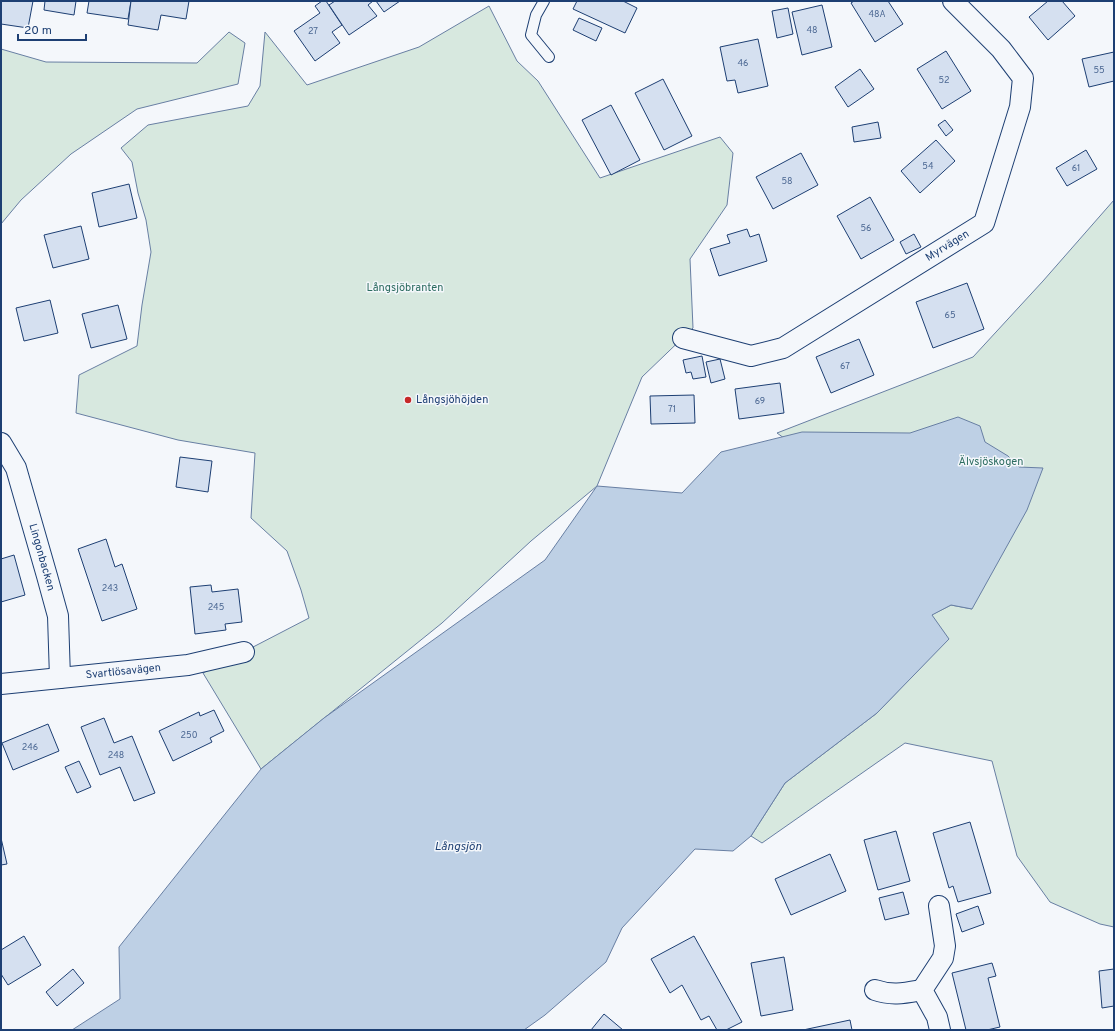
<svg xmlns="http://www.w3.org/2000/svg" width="1115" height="1031" font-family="Overpass,sans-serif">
	<rect width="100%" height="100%" fill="#f4f7fb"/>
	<!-- green -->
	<g fill="#d7e8df" stroke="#687fa3">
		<path d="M489,6L517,61L538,81L600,178L720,137L733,153L727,205L690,259L693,328L642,377L597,486L531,541L442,623L261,769L203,673L309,618L301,590L287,551L251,518L255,453L178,440L76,413L79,375L137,346L142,305L151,252L146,220L138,193L132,162L121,148L148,125L248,106L260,86L265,32L307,85L419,47Z"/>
		<path d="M229,32L245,43L238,84L137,109L71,154L21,200L1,224V49L46,62L197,63Z"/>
		<path d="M1114,200V927L1100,924L1050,902L1017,856L992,761L905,743L762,843L751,836L785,783L877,713L948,639L931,615L951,605L972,609L902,523L777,433L973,357L1043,281Z"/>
	</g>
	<!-- water -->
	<path fill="#bed0e5" stroke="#687fa3" d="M958,417L980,426L985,442L1008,456L1019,467L1043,468L1027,510L972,609L951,605L932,615L949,639L877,713L785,783L751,836L733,851L695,849L622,928L606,962L545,1015L524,1030H72L120,999L119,947L261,769L324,718L545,560L597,486L682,493L721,452L802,432L910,433Z"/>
	<!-- building -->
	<g fill="#d5e0f0" stroke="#1d3f73">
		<path d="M1,1H33L28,28L1,24Z"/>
		<path d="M45,1H76L74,15L44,10Z"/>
		<path d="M89,1H131L128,19L87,13Z"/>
		<path d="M131,1H189L186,19L161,15L158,30L128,25Z"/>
		<path d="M322,1H326L342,25L332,32L340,43L315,61L294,31L320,13L315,6Z"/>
		<path d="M335,1H373L368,5L377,16L349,35L329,5Z"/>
		<path d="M376,1H400L384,12Z"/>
		<path d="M577,1H623L637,8L625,33L573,9Z"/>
		<path d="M854,1H888L903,24L875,42L851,3Z"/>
		<path d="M1048,1H1062L1075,16L1048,40L1029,17Z"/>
		<path d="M822,5L832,47L802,55L792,12Z"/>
		<path d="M788,8L793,34L777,38L772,11Z"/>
		<path d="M579,18L602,28L596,41L573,30Z"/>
		<path d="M758,39L768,86L738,93L735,80L727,81L720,47Z"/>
		<path d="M946,51L971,91L942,109L917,69Z"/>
		<path d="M1114,52V81L1089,87L1082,59Z"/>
		<path d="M860,69L874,89L848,107L835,87Z"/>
		<path d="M663,79L692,136L664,150L635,93Z"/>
		<path d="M611,105L640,160L611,175L582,120Z"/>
		<path d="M945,120L953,130L946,136L938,125Z"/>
		<path d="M878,122L881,138L854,142L852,127Z"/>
		<path d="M936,140L955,161L920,193L901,171Z"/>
		<path d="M1086,150L1097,169L1067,186L1056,168Z"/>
		<path d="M801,153L818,185L773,209L756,177Z"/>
		<path d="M129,184L137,218L99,227L92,193Z"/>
		<path d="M870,197L894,240L861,259L837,216Z"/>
		<path d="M81,226L89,259L53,268L44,235Z"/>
		<path d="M747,229L750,237L759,234L767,261L719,276L710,249L730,243L727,235Z"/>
		<path d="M914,234L921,247L906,254L900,242Z"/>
		<path d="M967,283L984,329L933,348L916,302Z"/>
		<path d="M50,300L58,333L24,341L16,308Z"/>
		<path d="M118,305L127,339L91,348L82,314Z"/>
		<path d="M859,339L874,375L831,393L816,357Z"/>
		<path d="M702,356L706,377L693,379L691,372L686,373L683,360Z"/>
		<path d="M720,359L725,379L711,383L706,362Z"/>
		<path d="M780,383L784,413L739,419L735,389Z"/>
		<path d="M694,395L695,423L651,424L650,396Z"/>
		<path d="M180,457L212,461L208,492L176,487Z"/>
		<path d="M106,539L115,567L122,564L137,609L102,621L78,549Z"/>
		<path d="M14,555L25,595L1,602V559Z"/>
		<path d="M211,585L212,592L238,589L242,622L225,624L226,630L195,634L190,587Z"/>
		<path d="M214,710L224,731L210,738L212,742L173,761L159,731L199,712L200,716Z"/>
		<path d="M104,718L114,743L132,736L155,793L134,801L120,767L100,775L81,727Z"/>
		<path d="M48,724L59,751L13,770L2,743Z"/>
		<path d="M79,761L91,787L77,793L65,767Z"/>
		<path d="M970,822L991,893L958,902L953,886L949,888L933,833Z"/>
		<path d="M896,831L910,881L878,890L864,840Z"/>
		<path d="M1,838L7,864L1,865Z"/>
		<path d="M830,854L846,891L791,915L775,879Z"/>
		<path d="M903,892L909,914L885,920L879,898Z"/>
		<path d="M978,906L984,924L962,932L956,914Z"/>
		<path d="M24,936L41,965L8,985L1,974V950Z"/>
		<path d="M694,936L742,1022L726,1030H717L709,1016L701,1020L682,985L670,993L651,959Z"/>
		<path d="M784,957L793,1010L761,1016L751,963Z"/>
		<path d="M992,963L996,976L988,978L1000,1027L987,1030H966L952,973Z"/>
		<path d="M73,969L84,983L57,1006L46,992Z"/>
		<path d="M1114,969V1006L1102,1008L1099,971Z"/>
		<path d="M604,1014L623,1030H591Z"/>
		<path d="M850,1020L852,1030H803Z"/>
	</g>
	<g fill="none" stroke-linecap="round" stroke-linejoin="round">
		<!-- lane casing -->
		<g stroke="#1d3f73" stroke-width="12">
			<path id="lane" d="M544,1L536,15L531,35L549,57"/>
		</g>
		<!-- street casing -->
		<g stroke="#1d3f73" stroke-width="22">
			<g id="street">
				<path id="s1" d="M683,338L751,356L783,348L984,223L1020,107L1023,78L1001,49L953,1"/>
				<path id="s2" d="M1,443L16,468L47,576L58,616L60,678"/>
				<path id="s3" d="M1,684L188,665L244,652"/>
				<path d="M939,906L945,946L943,958L922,990L937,1017L940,1030"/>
				<path d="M875,990C892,996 905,993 922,990"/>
			</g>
		</g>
		<!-- lane -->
		<use href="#lane" stroke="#f4f7fb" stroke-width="10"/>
		<!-- street -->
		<use href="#street" stroke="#f4f7fb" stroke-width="20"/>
	</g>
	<!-- markers -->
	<circle fill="#c62828" stroke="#f4f7fb" stroke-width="1.5" cx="408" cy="400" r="4"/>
	<g text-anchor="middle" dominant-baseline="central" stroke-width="3" stroke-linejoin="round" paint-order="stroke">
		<!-- number labels -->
		<g font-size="9" fill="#4b6792">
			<text x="877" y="14">48A</text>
			<text x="812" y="30">48</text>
			<text x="313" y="31">27</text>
			<text x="743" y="63">46</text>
			<text x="1099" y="70">55</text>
			<text x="944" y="80">52</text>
			<text x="928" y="166">54</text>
			<text x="1076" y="168">61</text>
			<text x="787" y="181">58</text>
			<text x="866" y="228">56</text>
			<text x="950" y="315">65</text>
			<text x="845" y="366">67</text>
			<text x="760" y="401">69</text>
			<text x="672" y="409">71</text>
			<text x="110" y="588">243</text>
			<text x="216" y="607">245</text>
			<text x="189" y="735">250</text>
			<text x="30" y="747">246</text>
			<text x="116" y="755">248</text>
		</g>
		<!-- street labels -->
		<g font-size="11" fill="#1d3f73" stroke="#f4f7fb">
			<text stroke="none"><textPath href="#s1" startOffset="297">Myrvägen</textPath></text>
			<text stroke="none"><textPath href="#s2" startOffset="122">Lingonbacken</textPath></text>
			<text stroke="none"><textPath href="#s3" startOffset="123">Svartlösavägen</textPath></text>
		</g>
		<!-- park labels -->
		<g font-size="11" fill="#2c6c60" stroke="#f4f7fb">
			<text x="405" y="288">Långsjöbranten</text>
			<text x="991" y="462">Älvsjöskogen</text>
		</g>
		<!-- poi labels -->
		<g font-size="11" fill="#1d3f73" stroke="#f4f7fb" text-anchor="start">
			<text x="416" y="400">Långsjöhöjden</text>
		</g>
		<!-- water labels -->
		<g font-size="12" font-style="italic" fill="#1d3f73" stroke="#f4f7fb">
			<text x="458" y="847">Långsjön</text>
		</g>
	</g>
	<!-- border -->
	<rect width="1115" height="1031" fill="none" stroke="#1d3f73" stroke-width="4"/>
	<!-- scale -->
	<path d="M18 34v6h68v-6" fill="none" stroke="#1d3f73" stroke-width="2"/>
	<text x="24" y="34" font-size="12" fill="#1d3f73" stroke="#f4f7fb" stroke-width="3" paint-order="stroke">20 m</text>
</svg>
